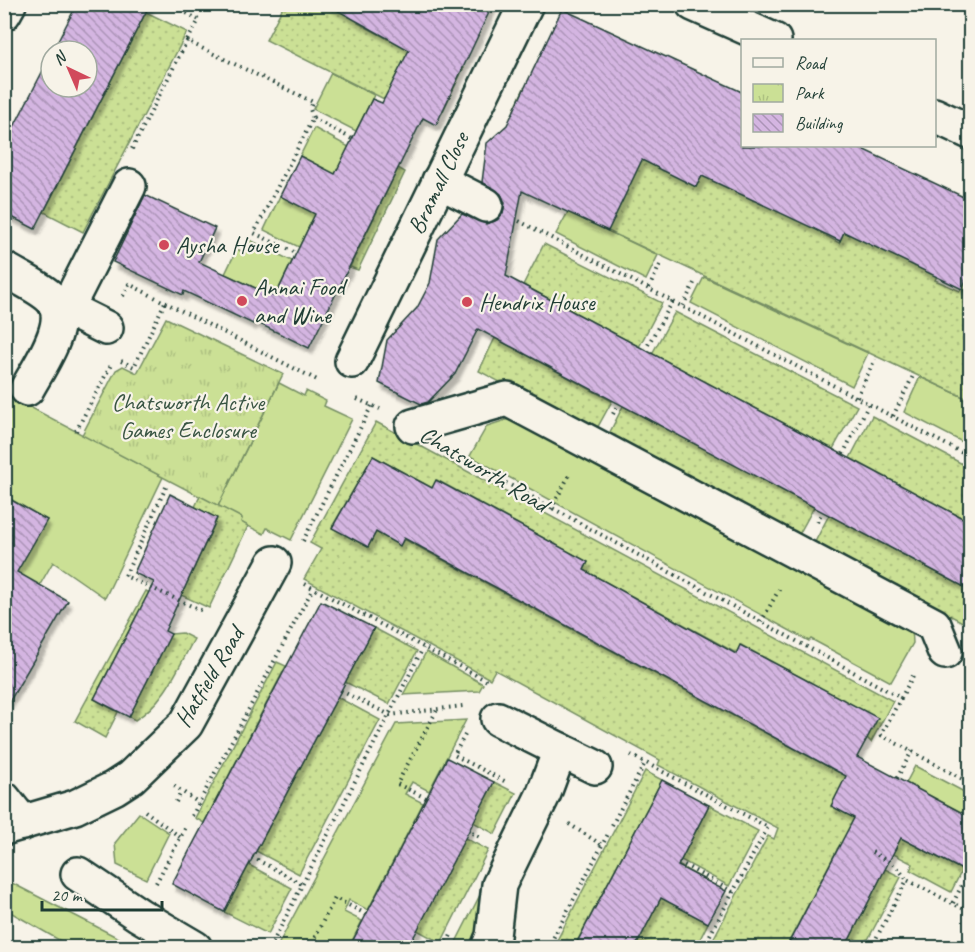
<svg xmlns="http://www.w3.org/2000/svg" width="975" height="952" font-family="Caveat,sans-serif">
	<defs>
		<pattern id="park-tufts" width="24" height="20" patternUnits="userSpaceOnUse" patternTransform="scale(1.5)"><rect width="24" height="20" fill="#cbe095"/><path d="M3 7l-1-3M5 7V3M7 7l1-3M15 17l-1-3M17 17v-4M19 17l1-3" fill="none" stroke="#aec181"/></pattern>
		<pattern id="garden-dots" width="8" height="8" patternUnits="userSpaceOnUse" patternTransform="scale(1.5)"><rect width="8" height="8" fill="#cbe095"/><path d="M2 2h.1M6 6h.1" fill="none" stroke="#aec181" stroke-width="1.8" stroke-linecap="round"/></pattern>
		<pattern id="building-back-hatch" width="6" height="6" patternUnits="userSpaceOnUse" patternTransform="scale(1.5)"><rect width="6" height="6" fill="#d4b5e1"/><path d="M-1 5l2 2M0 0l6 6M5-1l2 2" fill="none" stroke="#ab94b7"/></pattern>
		<filter id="shadow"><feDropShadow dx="3.5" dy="6" stdDeviation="1.5" flood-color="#0004"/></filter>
	</defs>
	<rect width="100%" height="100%" fill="#f7f3e8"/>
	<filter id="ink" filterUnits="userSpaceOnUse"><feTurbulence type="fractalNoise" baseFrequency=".0167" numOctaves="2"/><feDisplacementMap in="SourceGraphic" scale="12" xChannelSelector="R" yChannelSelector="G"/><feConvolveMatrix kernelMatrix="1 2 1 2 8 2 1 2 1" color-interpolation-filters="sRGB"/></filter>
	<g filter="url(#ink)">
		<!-- grass -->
		<g fill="#cbe095" stroke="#758e64" stroke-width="1.5">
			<path d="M331,73L374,95L356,131L313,109Z"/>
			<path d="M314,128L349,147L299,247L264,230L280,196L315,164L300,156Z"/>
			<path d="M568,212L658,255L646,280L556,234Z"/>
			<path d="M250,240L292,261L275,297L225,274L237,249L243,252Z"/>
			<path d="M704,277L868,353L852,386L691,303Z"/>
			<path d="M920,377L970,400V446L904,412Z"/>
			<path d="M279,383L304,396L306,391L326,401L324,406L352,419L291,540L267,528L264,534L240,522L242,519L218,506Z"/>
			<path d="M5,389L7,395L163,477L105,598L53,562L5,646V570L47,520L5,496Z"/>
			<path d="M515,417L912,628L913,643L891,682L811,639L809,641L470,456L487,426Z"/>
			<path d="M426,652L483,684L479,691L403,695Z"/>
			<path d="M466,720L429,791L412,782L405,794L423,803L368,910L349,900L344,912L362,921L349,947H277L396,724Z"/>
			<path d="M915,766L970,795V817L906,783Z"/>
			<path d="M139,813L169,833L146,879L117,865L115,843Z"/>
			<path d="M4,879L136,947H71L5,909Z"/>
			<path d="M480,895L487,898L476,947L453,948Z"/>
		</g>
		<!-- park -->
		<path fill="url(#park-tufts)" stroke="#758e64" stroke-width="1.5" d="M166,318L283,374L218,506L82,435L116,370L123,366L137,373Z"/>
		<!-- garden -->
		<g fill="url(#garden-dots)" stroke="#758e64" stroke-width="1.5">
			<path d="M284,5H321L333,11L337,5H367L358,23L390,40L409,5H432L409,51C430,61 443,57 464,67L442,113L415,99L408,111L266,40Z"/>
			<path d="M146,12L187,32L83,232L44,212Z"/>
			<path d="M524,88L558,105L696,187L702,176L843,187L821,233L839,243L844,232L867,242L954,240L935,280L960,291L970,270V400L608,231L533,120L514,110Z"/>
			<path d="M398,168L405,172L358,270L350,267Z"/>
			<path d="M544,244L662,303L639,347L523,285Z"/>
			<path d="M675,312L857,406L833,449L652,354Z"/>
			<path d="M495,338L612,401L595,432L479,371Z"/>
			<path d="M623,406L814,507L797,538L607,438Z"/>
			<path d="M872,416L970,468V522L850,458Z"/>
			<path d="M376,422L893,701L871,742L812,683L741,645L736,653L584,570L588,562L437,480L432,488L373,456L332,527L368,547L376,532L400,545L404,539L838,772L849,753L866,824L839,846L786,947H709L768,836L774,839L778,828L658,765L660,760L495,670L490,679L304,579L321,549L310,543Z"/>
			<path d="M200,496L242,518L241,522L248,526L209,608L181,595L217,519L195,507Z"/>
			<path d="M829,515L970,590V626L814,544Z"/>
			<path d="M146,591L167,601L136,617L94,699L118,712L105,738L75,721Z"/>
			<path d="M374,628L417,651L389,704L345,682Z"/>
			<path d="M182,633L194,639C178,668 165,702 135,720L129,717L169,637L171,634Z"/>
			<path d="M277,662L286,666L204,823L195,818Z"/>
			<path d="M337,697L380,720L299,874L256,851Z"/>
			<path d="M645,771L662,780L574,947L553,948Z"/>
			<path d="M494,782L516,793L495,834L473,822Z"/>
			<path d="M709,805L758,831L729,886L681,860Z"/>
			<path d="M884,829L962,870L951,892L910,870L913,864L876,845Z"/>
			<path d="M465,838L488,850L441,943L417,930Z"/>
			<path d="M249,865L292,888L268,934L224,912Z"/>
			<path d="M678,865L716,886L698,917L708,923L696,947L635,948Z"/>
			<path d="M885,869L901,877L864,947L847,944Z"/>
		</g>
		<!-- building -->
		<g fill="url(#building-back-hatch)" stroke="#1f3d34" stroke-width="1.5" filter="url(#shadow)">
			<path d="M77,4H150L35,229L4,213V146L51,55V87H87V51H53Z"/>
			<path d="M326,4H493L436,125L423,118L309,348L254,321L253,324L184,291L183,295L113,262L145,195L215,228L199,262L275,297L315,214L280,196L300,156L335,174L372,99L382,103L409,50Z"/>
			<path d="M562,9L742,92V146H856L970,200V270L962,289L844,232L840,241L702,176L696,187L642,160L608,231L522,191L506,276L970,522V590L478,329L455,374L428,402L421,404L379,383L387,340L417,308L430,283L438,239L462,214L486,224L497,220L503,213L505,203L501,194L482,182L487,143L507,125Z"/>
			<path d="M373,456L432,488L436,480L588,562L584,570L736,654L740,645L878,718L857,757L970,817V874L901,838L845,948H786L854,818L831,806L846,776L404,538L400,546L376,532L368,547L332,528Z"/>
			<path d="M170,494L217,518L165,631L171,634L129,717L94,699L154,582L134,573Z"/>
			<path d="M4,496L47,520L17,572L68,601L4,711Z"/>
			<path d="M321,601L374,628L224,912L172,884Z"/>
			<path d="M447,758L494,782L473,823L408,948H349Z"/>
			<path d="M662,780L709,805L678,866L726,891L708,923L661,898L635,948H574Z"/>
		</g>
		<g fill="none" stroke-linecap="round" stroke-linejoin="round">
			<!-- minor casing -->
			<g stroke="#1f3d34" stroke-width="38">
				<g id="minor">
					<path d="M693,4L774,40"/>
					<path d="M4,13L9,4"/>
					<path d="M934,115L970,132"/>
					<path d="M439,181L486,205"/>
					<path d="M4,269C19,278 40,287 52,299C72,322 38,368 27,389"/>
					<path d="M54,302L106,328"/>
					<path d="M67,308L129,186"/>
					<path d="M352,361L526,4"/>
					<path d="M413,426L507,399L934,625L945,652"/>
					<path d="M560,750L595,767"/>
					<path d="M4,799L23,823"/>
					<path d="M4,828L75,807L114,788L131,777L186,724L274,563"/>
					<path d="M78,874L139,915L195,948"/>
					<path d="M488,948L493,936L499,885L544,793L560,750L498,719"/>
				</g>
			</g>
			<!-- path -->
			<g stroke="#1f3d34" stroke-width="4" stroke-dasharray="1.5 4.5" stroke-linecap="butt">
				<path d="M171,4L199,20L187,41"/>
				<path d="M313,118L352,139"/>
				<path d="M132,149L187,41L313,102L310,109L313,118L254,233L296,253"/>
				<path d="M519,221L970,457"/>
				<path d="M649,288L660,265"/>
				<path d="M123,296L129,284L319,381"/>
				<path d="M683,306L695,281"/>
				<path d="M645,350L673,301"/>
				<path d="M121,361L134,367L165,302"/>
				<path d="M857,397L875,359"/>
				<path d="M357,399L380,409"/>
				<path d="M613,414L618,404"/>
				<path d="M893,416L913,376"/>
				<path d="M76,431L111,365"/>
				<path d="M453,454L901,698L915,672"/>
				<path d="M843,454L869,404"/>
				<path d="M166,487L125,576L205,612"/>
				<path d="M551,509L570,474"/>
				<path d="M817,522L822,512"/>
				<path d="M303,541L372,405"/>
				<path d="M305,584L489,682"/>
				<path d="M761,622L781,586"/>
				<path d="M341,691L390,715L463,706"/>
				<path d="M901,698L881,735L970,783"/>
				<path d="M465,735L454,755L508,783"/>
				<path d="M631,755L768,827L703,948"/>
				<path d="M897,778L912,751"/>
				<path d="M174,786L199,803"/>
				<path d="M426,798L397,784L438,708"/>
				<path d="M176,802L181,792"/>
				<path d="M145,811L180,837"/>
				<path d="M192,816L312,590"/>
				<path d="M569,824L602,845"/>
				<path d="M612,825L645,763"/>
				<path d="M472,833L482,838"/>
				<path d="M872,852L897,867L907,880"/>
				<path d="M252,857L302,884"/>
				<path d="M679,862L733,892"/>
				<path d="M156,883L187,825"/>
				<path d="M953,903L968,873"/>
				<path d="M417,942L426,948"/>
				<path d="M270,948L423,648"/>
				<path d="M309,948L335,898L366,914"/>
				<path d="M445,948L451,935"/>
				<path d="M548,948L608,834"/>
				<path d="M871,948L907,880L970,912"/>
			</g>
			<!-- minor -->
			<use href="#minor" stroke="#f7f3e8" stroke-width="33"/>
		</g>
	</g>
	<!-- markers -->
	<g fill="#d1495b" stroke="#f7f3e8" stroke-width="2">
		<circle cx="164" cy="245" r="6"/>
		<circle cx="242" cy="301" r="6"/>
		<circle cx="467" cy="302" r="6"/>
	</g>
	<g text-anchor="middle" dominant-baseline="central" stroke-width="4.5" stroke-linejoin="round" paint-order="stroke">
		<!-- street labels -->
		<g font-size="24" fill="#1f3d34" stroke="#f7f3e8">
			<text transform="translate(438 183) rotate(-64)">Bramall Close</text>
			<text transform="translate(484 469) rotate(31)">Chatsworth Road</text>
			<text transform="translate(209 677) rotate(-59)">Hatfield Road</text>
		</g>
		<!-- poi labels -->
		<g font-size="24" fill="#1f3d34" stroke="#f7f3e8" text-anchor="start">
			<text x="176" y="245">Aysha House</text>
			<text x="254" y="287">Annai Food<tspan x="254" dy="28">and Wine</tspan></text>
			<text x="479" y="302">Hendrix House</text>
		</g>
		<!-- park labels -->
		<g font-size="24" fill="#395543" stroke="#f7f3e8">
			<text x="188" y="402">Chatsworth Active<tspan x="188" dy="28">Games Enclosure</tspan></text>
		</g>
	</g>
	<!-- margin -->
	<rect width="975" height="952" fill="none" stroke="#f7f3e8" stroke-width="24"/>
	<rect x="12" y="12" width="951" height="928" fill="none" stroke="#1f3d34" stroke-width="2" filter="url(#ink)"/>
	<!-- legend -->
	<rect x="741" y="39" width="195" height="108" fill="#f7f3e8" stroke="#a1aaa0" stroke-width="1.5"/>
	<rect x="753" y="58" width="30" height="9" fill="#f7f3e8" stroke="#a1aaa0" stroke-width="1.5"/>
	<text x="795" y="69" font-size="18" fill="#1f3d34">Road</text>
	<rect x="753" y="84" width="30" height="18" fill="url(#park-tufts)" stroke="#a1aaa0" stroke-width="1.5"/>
	<text x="795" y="99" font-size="18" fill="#1f3d34">Park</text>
	<rect x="753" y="114" width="30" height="18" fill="url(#building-back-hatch)" stroke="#a1aaa0" stroke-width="1.5"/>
	<text x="795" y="129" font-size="18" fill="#1f3d34">Building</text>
	<!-- north arrow -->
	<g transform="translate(69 69) rotate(316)"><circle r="28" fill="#f7f3e8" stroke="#a1aaa0" stroke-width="1.5"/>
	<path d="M0-4.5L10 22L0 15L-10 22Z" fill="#d1495b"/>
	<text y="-9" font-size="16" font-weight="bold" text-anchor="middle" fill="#1f3d34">N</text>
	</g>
	<!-- scale -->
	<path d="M42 901v9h120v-9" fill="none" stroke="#1f3d34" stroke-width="3"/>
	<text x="51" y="901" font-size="18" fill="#1f3d34" stroke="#f7f3e8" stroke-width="4.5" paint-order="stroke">20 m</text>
</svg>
